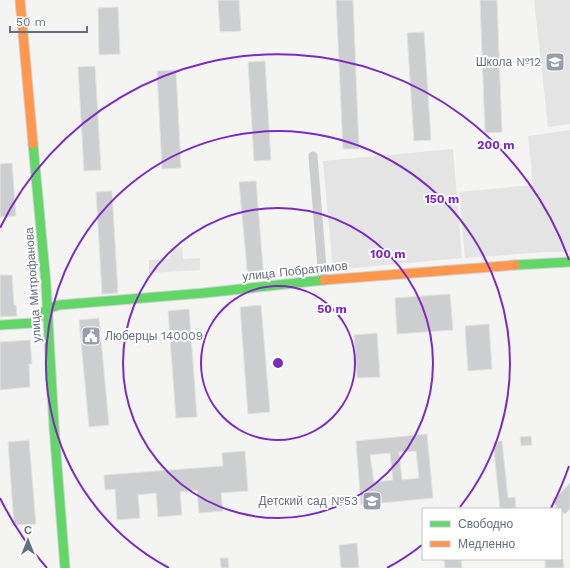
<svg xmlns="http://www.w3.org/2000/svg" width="570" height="568" font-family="'Work Sans',sans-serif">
	<rect width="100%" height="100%" fill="#f4f4f3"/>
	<!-- built -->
	<g fill="#e4e4e5">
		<path d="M534,0H570V124L548,127Z"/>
		<path d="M570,130V252H547L465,258L459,192L533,185L528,136Z"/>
		<path d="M453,149L462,258L333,270L323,161Z"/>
		<path d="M182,247L183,259L200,258V270L149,273V260L170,259V248Z"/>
	</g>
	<!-- building -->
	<g fill="#cdcecf" stroke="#e3e3e2" fill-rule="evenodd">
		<path d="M218,0H239L241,31L220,32Z"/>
		<path d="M336,0H353L359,149H343Z"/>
		<path d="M480,0H497L502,132L485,133Z"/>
		<path d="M118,7L120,54L99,55L98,8Z"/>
		<path d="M424,32L431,140L414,141L407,33Z"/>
		<path d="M265,61L271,160L254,161L248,62Z"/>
		<path d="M95,66L101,170L84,171L78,67Z"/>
		<path d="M176,70L181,168L162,169L157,71Z"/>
		<path d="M12,163L16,216L0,217V164Z"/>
		<path d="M256,181L264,279L248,280L239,182Z"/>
		<path d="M112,191L118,293L102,294L96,192Z"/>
		<path d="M0,275H12L14,305H16L17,316L0,317Z"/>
		<path d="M450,294L453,330L397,334L395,298Z"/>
		<path d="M261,305L270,412L248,414L240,307Z"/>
		<path d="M189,309L197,417L176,418L168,311Z"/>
		<path d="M99,318L109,425L89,427L79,320Z"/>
		<path d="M489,324L492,369L468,371L465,326Z"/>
		<path d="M377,333L380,377L357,378L354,335Z"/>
		<path d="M30,340L32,364H29L30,387L0,390V342Z"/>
		<path d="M427,434L433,498L361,505L356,441ZM416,451L419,478L402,480L399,452ZM390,453L393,480L374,482L370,455Z"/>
		<path d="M531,436L532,445L521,446L520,437Z"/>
		<path d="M29,440L36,524L14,525L8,442Z"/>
		<path d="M502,441L508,498L515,497L516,508L500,509L493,442Z"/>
		<path d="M245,451L248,491L221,493L223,511L199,513L197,490L180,492L182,515L158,517L156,493L138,495L140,518L117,520L115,489L105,490L104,475L223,466L222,453Z"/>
		<path d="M570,483V509L565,514L561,511V509H559L552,502Z"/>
		<path d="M357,543L359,568H341L339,545Z"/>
		<path d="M220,558H228L229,568H221Z"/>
		<path d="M444,559H461L462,568H445Z"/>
		<path d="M545,559H563L564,568H545Z"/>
	</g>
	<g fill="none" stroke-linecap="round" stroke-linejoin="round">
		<!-- fast casing -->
		<g stroke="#d1d2d2" stroke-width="11">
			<g id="fast">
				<path d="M33,144L46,284L54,427L65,568"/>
				<path d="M515,265L570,262"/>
				<path d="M0,325L33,323L47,309L59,305L204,293L324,280"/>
			</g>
		</g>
		<!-- slow casing -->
		<g stroke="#d1d2d2" stroke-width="11">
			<g id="slow">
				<path d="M20,0L33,144"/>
				<path d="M324,280L515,265"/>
			</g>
		</g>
		<!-- street -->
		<path stroke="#cccdce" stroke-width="9" d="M313,156L323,280"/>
		<!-- fast -->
		<use href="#fast" stroke="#63d668" stroke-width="9"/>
		<!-- slow -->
		<use href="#slow" stroke="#ff974d" stroke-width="9"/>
	</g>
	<!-- distance rings -->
	<g fill="none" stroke="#7b2cbf" stroke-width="2">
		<circle cx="278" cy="363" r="77"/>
		<circle cx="278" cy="363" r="155"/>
		<path d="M422 545A232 232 0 0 1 387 568M169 568A232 232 0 1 1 460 507"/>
		<path d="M569 466A309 309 0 0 1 551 508M47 568A309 309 0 0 1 0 498M0 228A309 309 0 0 1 569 260"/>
	</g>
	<!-- icons -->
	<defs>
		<g id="school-square" transform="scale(1)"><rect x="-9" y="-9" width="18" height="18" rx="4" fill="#979eaa" stroke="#fff"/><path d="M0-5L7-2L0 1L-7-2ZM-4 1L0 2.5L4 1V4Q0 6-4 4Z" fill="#fff"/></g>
		<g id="civic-square" transform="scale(1)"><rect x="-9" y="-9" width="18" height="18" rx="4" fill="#979eaa" stroke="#fff"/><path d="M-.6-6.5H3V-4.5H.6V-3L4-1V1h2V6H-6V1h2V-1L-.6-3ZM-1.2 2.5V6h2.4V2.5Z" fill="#fff"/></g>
	</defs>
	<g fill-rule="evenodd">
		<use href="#school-square" x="555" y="62"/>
		<use href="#civic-square" x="91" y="336"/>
		<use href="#school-square" x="372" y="501"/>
	</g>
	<g text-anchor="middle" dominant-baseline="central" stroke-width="4" stroke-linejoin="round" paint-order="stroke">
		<!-- poi labels -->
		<g font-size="12" fill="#656f82" stroke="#fff" text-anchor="end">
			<text x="541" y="62">Школа №12</text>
			<text x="105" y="336" text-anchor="start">Люберцы 140009</text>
			<text x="358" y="501">Детский сад №53</text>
		</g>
		<!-- street labels -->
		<g font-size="12" fill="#656f82" stroke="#fff">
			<text transform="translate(295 271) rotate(-6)">улица Побратимов</text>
			<text transform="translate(33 285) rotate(-94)">улица Митрофанова</text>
		</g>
	</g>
	<circle cx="278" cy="363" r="6" fill="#7b2cbf" stroke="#fff" stroke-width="2"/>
	<g font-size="12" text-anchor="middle" font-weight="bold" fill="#7b2cbf" stroke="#fff" stroke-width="4" stroke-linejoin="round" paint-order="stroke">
		<text x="496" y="149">200 m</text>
		<text x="442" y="203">150 m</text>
		<text x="388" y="258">100 m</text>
		<text x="332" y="313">50 m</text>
	</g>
	<!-- legend -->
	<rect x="422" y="508" width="140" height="52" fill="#ffffff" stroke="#c1c5cd"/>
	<rect x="430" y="521" width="20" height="6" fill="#63d668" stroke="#c1c5cd"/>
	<text x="458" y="528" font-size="12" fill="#656f82">Свободно</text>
	<rect x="430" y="541" width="20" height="6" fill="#ff974d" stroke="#c1c5cd"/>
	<text x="458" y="548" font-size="12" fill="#656f82">Медленно</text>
	<!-- north arrow -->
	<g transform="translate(28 540)" stroke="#ffffff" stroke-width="3" paint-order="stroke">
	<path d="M0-3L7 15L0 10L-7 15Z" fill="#656f82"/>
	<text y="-6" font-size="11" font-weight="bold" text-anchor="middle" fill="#656f82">С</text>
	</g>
	<!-- scale -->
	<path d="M10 26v6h77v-6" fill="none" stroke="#656f82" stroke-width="2"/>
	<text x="16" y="26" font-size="12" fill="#656f82" stroke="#ffffff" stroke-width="3" paint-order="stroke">50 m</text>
</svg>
